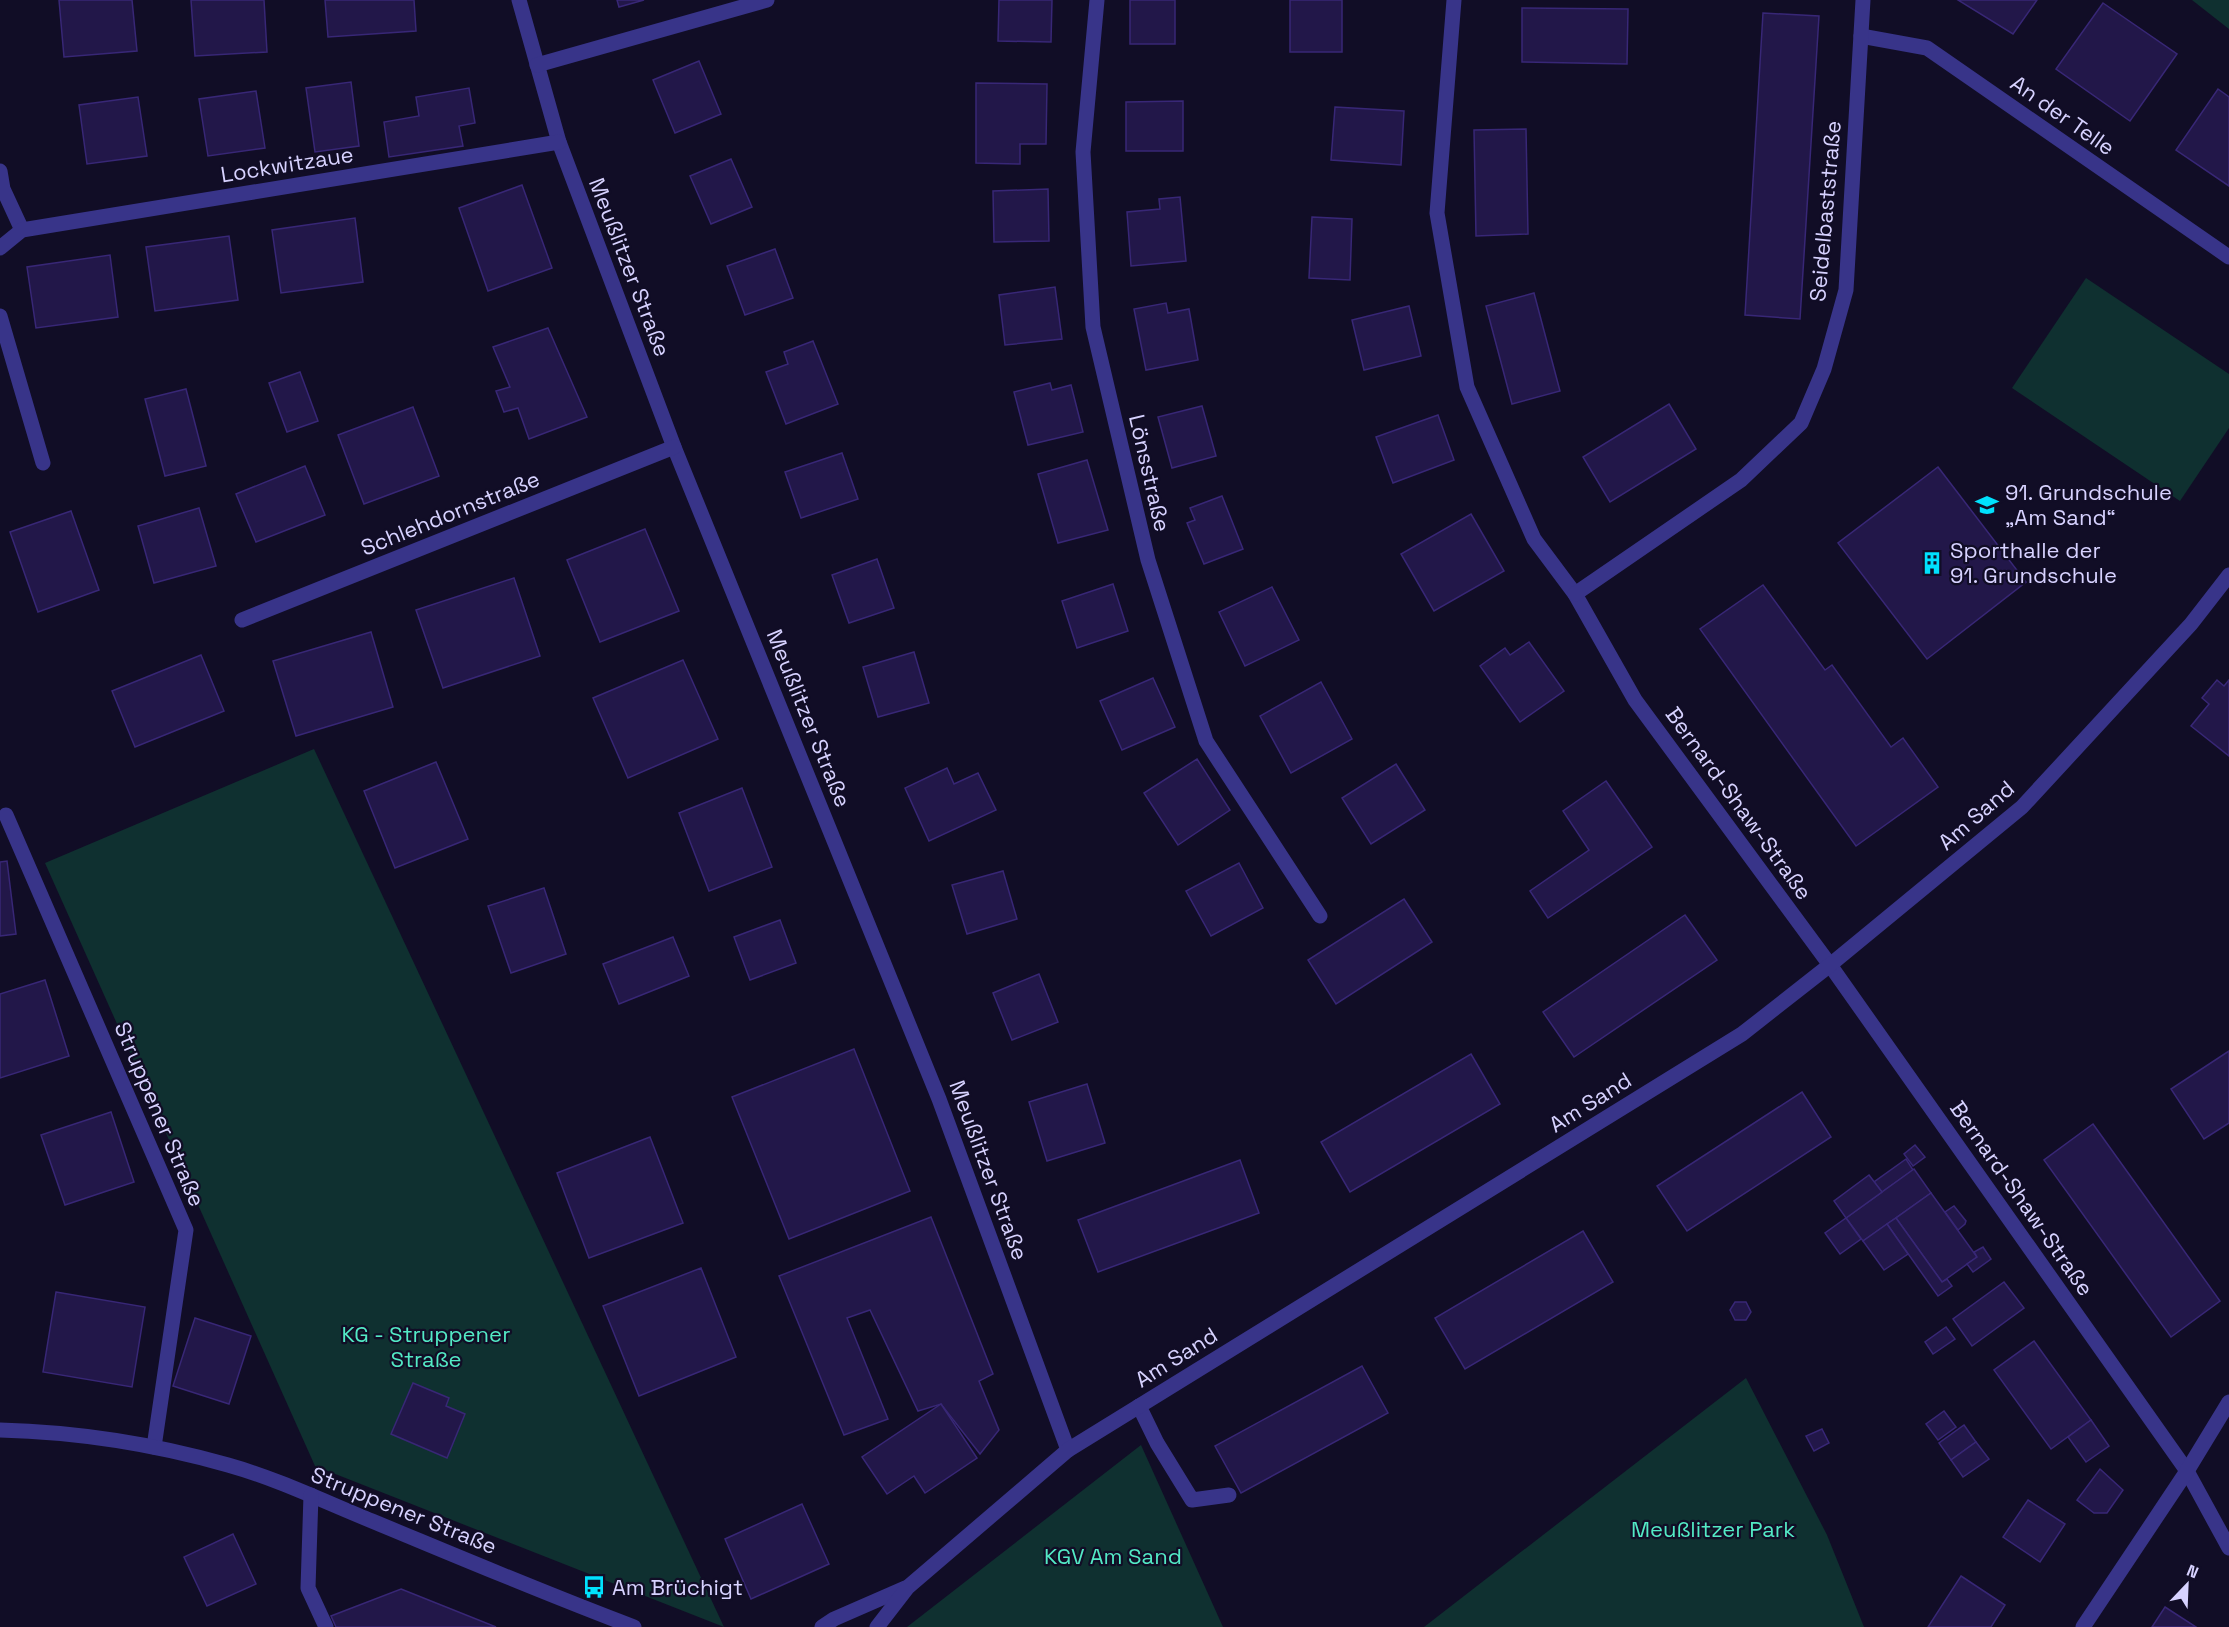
<svg xmlns="http://www.w3.org/2000/svg" width="2229" height="1627" font-family="'Space Grotesk',sans-serif">
	<rect width="100%" height="100%" fill="#110d26"/>
	<!-- green -->
	<g fill="#0f3030">
		<path d="M2192,0H2229V29Z"/>
		<path d="M2086,278L2229,374V428L2180,501L2012,388Z"/>
		<path d="M314,749L724,1627L315,1466L45,863Z"/>
		<path d="M1746,1378L1827,1535L1864,1627H1424Z"/>
		<path d="M1141,1445L1223,1627H907Z"/>
	</g>
	<!-- building -->
	<g fill="#221749" stroke="#382776" stroke-width="1.5">
		<path d="M59,0H132L137,51L64,57Z"/>
		<path d="M191,0H264L267,52L195,56Z"/>
		<path d="M325,0H414L416,31L328,37Z"/>
		<path d="M617,0H644L619,7Z"/>
		<path d="M999,0H1052L1051,42L998,41Z"/>
		<rect x="1130" y="0" width="45" height="44"/>
		<rect x="1290" y="0" width="52" height="52"/>
		<path d="M1958,0H2037L2013,34Z"/>
		<path d="M2103,3L2177,54L2130,121L2056,69Z"/>
		<path d="M1522,8L1628,9L1627,64L1522,62Z"/>
		<path d="M1763,13L1819,16L1800,319L1745,315Z"/>
		<path d="M699,61L721,114L675,133L653,80Z"/>
		<path d="M351,82L359,146L315,152L306,88Z"/>
		<path d="M976,83L1047,84L1046,144H1020V164L976,163Z"/>
		<path d="M469,88L475,123L459,126L463,146L389,157L384,122L419,116L416,97Z"/>
		<path d="M2218,89L2229,97V186L2176,150Z"/>
		<path d="M256,91L265,148L208,156L199,99Z"/>
		<path d="M138,97L147,156L87,164L79,105Z"/>
		<path d="M1183,101V151H1126V102Z"/>
		<path d="M1335,107L1404,111L1401,165L1331,160Z"/>
		<path d="M1526,129L1528,234L1476,236L1474,130Z"/>
		<path d="M731,159L752,207L711,224L690,176Z"/>
		<path d="M522,185L552,268L488,291L459,208Z"/>
		<path d="M1048,189L1049,241L994,242L993,191Z"/>
		<path d="M1180,197L1186,261L1131,266L1127,212L1160,209L1159,199Z"/>
		<path d="M1312,217L1352,219L1350,280L1309,278Z"/>
		<path d="M355,218L363,282L281,293L272,230Z"/>
		<path d="M229,236L238,300L155,311L146,247Z"/>
		<path d="M775,249L793,298L745,315L727,266Z"/>
		<path d="M110,255L118,317L36,328L27,267Z"/>
		<path d="M1055,287L1062,339L1005,345L999,295Z"/>
		<path d="M1534,293L1560,391L1512,404L1486,306Z"/>
		<path d="M1166,303L1168,313L1189,309L1198,360L1146,370L1134,309Z"/>
		<path d="M1409,306L1421,356L1364,370L1352,320Z"/>
		<path d="M548,328L587,417L529,439L518,408L504,412L496,391L510,387L493,347Z"/>
		<path d="M813,341L838,404L786,424L766,372L788,364L784,352Z"/>
		<path d="M300,372L318,421L287,432L269,383Z"/>
		<path d="M1050,383L1052,390L1071,385L1083,432L1028,445L1014,392Z"/>
		<path d="M186,389L206,466L165,476L145,399Z"/>
		<path d="M1669,404L1696,449L1610,502L1583,457Z"/>
		<path d="M1202,406L1216,456L1172,468L1158,417Z"/>
		<path d="M413,407L439,476L364,504L338,435Z"/>
		<path d="M1438,415L1454,460L1393,483L1376,437Z"/>
		<path d="M842,453L858,499L801,518L785,472Z"/>
		<path d="M1087,460L1108,530L1058,543L1038,474Z"/>
		<path d="M305,466L325,515L256,542L236,494Z"/>
		<path d="M1938,467L2026,582L1927,659L1838,543Z"/>
		<path d="M1222,496L1243,549L1204,564L1187,523L1195,520L1190,508Z"/>
		<path d="M199,508L216,566L154,583L138,526Z"/>
		<path d="M71,511L99,590L38,612L10,532Z"/>
		<path d="M1471,514L1504,571L1434,611L1401,554Z"/>
		<path d="M645,529L679,611L600,642L567,560Z"/>
		<path d="M877,559L894,608L849,623L832,575Z"/>
		<path d="M514,578L540,656L443,688L416,610Z"/>
		<path d="M1113,584L1128,631L1077,648L1062,601Z"/>
		<path d="M1763,585L1825,670L1832,665L1891,747L1903,738L1938,787L1856,846L1700,629Z"/>
		<path d="M1272,587L1299,640L1245,666L1219,612Z"/>
		<path d="M371,632L393,707L296,736L273,661Z"/>
		<path d="M1529,642L1564,691L1520,722L1480,666L1505,648L1510,655Z"/>
		<path d="M914,652L929,703L878,717L863,667Z"/>
		<path d="M201,655L224,711L135,747L112,691Z"/>
		<path d="M683,660L718,739L628,778L593,698Z"/>
		<path d="M1153,678L1175,727L1122,750L1100,701Z"/>
		<path d="M2217,680L2224,686L2229,680V756L2191,726L2209,704L2202,698Z"/>
		<path d="M1321,682L1352,739L1291,773L1260,716Z"/>
		<path d="M1197,759L1230,810L1178,845L1144,793Z"/>
		<path d="M436,762L468,839L395,868L364,791Z"/>
		<path d="M1396,764L1425,810L1371,844L1342,798Z"/>
		<path d="M947,768L954,784L978,773L996,810L929,841L905,788Z"/>
		<path d="M1606,781L1652,847L1548,918L1530,891L1589,850L1563,811Z"/>
		<path d="M742,788L772,867L709,891L679,813Z"/>
		<path d="M7,861L16,934L0,936V862Z"/>
		<path d="M1239,863L1263,908L1211,936L1186,891Z"/>
		<path d="M1003,871L1017,919L967,934L952,885Z"/>
		<path d="M544,888L566,954L511,973L488,906Z"/>
		<path d="M1404,899L1432,942L1336,1004L1308,960Z"/>
		<path d="M1685,915L1717,960L1574,1057L1543,1012Z"/>
		<path d="M780,920L796,963L750,980L734,937Z"/>
		<path d="M673,937L689,976L619,1004L603,964Z"/>
		<path d="M1039,974L1058,1022L1012,1040L993,993Z"/>
		<path d="M45,980L69,1056L0,1078V994Z"/>
		<path d="M854,1049L910,1191L789,1239L732,1097Z"/>
		<path d="M2229,1051V1123L2204,1139L2171,1089Z"/>
		<path d="M1471,1054L1500,1104L1350,1192L1321,1142Z"/>
		<path d="M1087,1084L1105,1143L1047,1161L1029,1102Z"/>
		<path d="M1802,1092L1831,1137L1687,1231L1657,1186Z"/>
		<path d="M111,1112L134,1182L65,1205L41,1135Z"/>
		<path d="M2093,1124L2220,1301L2171,1337L2044,1160Z"/>
		<path d="M650,1137L683,1223L589,1258L557,1173Z"/>
		<path d="M1915,1145L1925,1157L1913,1166L1904,1154Z"/>
		<path d="M1906,1159L1913,1170L1882,1192L1874,1182Z"/>
		<path d="M1240,1160L1259,1213L1098,1272L1078,1220Z"/>
		<path d="M1914,1169L1931,1193L1863,1241L1846,1218Z"/>
		<path d="M1869,1175L1882,1192L1846,1218L1834,1201Z"/>
		<path d="M1931,1193L1977,1257L1942,1282L1896,1218Z"/>
		<path d="M1954,1206L1966,1221L1965,1224L1958,1230L1945,1212Z"/>
		<path d="M931,1217L993,1374L979,1381L999,1430L980,1454L941,1404L918,1411L870,1310L847,1318L888,1419L844,1435L779,1276Z"/>
		<path d="M1846,1218L1861,1239L1840,1254L1825,1233Z"/>
		<path d="M1896,1218L1942,1282L1947,1279L1952,1286L1938,1296L1887,1224Z"/>
		<path d="M1887,1224L1908,1254L1884,1270L1863,1241Z"/>
		<path d="M1583,1231L1613,1282L1465,1369L1435,1318Z"/>
		<path d="M1983,1247L1991,1259L1973,1272L1967,1264L1977,1257L1974,1252Z"/>
		<path d="M701,1268L736,1357L639,1396L603,1306Z"/>
		<path d="M2004,1282L2024,1308L1972,1346L1953,1319Z"/>
		<path d="M56,1292L145,1307L132,1387L43,1372Z"/>
		<path d="M1735,1302H1746L1751,1312L1746,1320H1735L1730,1310Z"/>
		<path d="M195,1318L251,1336L229,1404L173,1386Z"/>
		<path d="M1946,1327L1955,1339L1933,1354L1925,1342Z"/>
		<path d="M2034,1341L2091,1420L2051,1449L1994,1370Z"/>
		<path d="M1362,1366L1388,1413L1241,1493L1215,1446Z"/>
		<path d="M413,1383L449,1398L446,1406L465,1414L447,1458L391,1434Z"/>
		<path d="M941,1404L977,1458L925,1493L914,1476L887,1494L862,1457Z"/>
		<path d="M1944,1411L1956,1427L1938,1440L1926,1424Z"/>
		<path d="M2091,1420L2109,1446L2086,1462L2068,1437Z"/>
		<path d="M1964,1425L1976,1442L1951,1460L1939,1443Z"/>
		<path d="M1822,1429L1829,1443L1814,1451L1806,1436Z"/>
		<path d="M1976,1442L1989,1459L1963,1477L1951,1460Z"/>
		<path d="M2100,1469L2123,1490L2107,1513H2094L2077,1500Z"/>
		<path d="M2028,1500L2065,1524L2040,1562L2003,1537Z"/>
		<path d="M802,1504L829,1564L751,1599L725,1539Z"/>
		<path d="M233,1534L256,1584L207,1606L184,1557Z"/>
		<path d="M1961,1576L2005,1605L1991,1627H1928Z"/>
		<path d="M401,1589L496,1627H336L331,1616Z"/>
		<path d="M2165,1607L2196,1627H2152Z"/>
	</g>
	<g fill="none" stroke-linecap="round" stroke-linejoin="round">
		<!-- minor -->
		<g stroke="#383489" stroke-width="15">
			<path d="M519,0L559,142L674,447L939,1099L1068,1450"/>
			<path d="M1097,0L1083,152L1093,327L1148,560L1206,741L1320,916"/>
			<path d="M1454,0L1437,213L1467,387L1534,539L1575,594L1635,700L1830,965L2187,1471L2229,1548"/>
			<path d="M1861,36L1927,48L2229,257"/>
			<path d="M537,65L767,0"/>
			<path d="M0,171L3,189L22,230"/>
			<path d="M0,248L22,230L559,142"/>
			<path d="M0,316L43,463"/>
			<path d="M1575,594L1741,480L1801,423L1824,369L1846,290L1863,0"/>
			<path d="M242,620L674,447"/>
			<path d="M6,815L186,1230L154,1447"/>
			<path d="M1139,1406L1157,1443L1192,1500L1229,1495"/>
			<path d="M0,1430C77,1432 154,1444 228,1465C278,1479 325,1502 372,1521C459,1557 546,1594 634,1627"/>
			<path d="M311,1495L308,1588L326,1627"/>
			<path d="M822,1627L834,1619L905,1588"/>
			<path d="M877,1627L908,1587L1068,1450L1742,1034L1830,965L2022,807L2191,624L2229,575"/>
			<path d="M2083,1627L2187,1471L2229,1402"/>
		</g>
	</g>
	<!-- icons -->
	<defs>
		<g id="school-bare" transform="scale(1.8)"><path d="M0-5L7-2L0 1L-7-2ZM-4 1L0 2.5L4 1V4Q0 6-4 4Z" fill="#00e1fd" stroke="#110d26" stroke-width="2.5" paint-order="stroke"/></g>
		<g id="building-bare" transform="scale(1.8)"><path d="M-4-6H4V6H1V3H-1V6H-4ZM-2.5-4.3h1.7v1.8h-1.7ZM.8-4.3h1.7v1.8H.8ZM-2.5-1h1.7V.8h-1.7ZM.8-1h1.7V.8H.8Z" fill="#00e1fd" stroke="#110d26" stroke-width="2.5" paint-order="stroke"/></g>
		<g id="bus-bare" transform="scale(1.8)"><path d="M-5-6H5V4H4V6H2V4H-2V6H-4V4H-5ZM-3.5-4V0h7V-4ZM-3.5 1.2v1.5H-2V1.2ZM2 1.2v1.5H3.5V1.2Z" fill="#00e1fd" stroke="#110d26" stroke-width="2.5" paint-order="stroke"/></g>
	</defs>
	<g fill-rule="evenodd">
		<use href="#school-bare" x="1987" y="505"/>
		<use href="#building-bare" x="1932" y="563"/>
		<use href="#bus-bare" x="594" y="1587"/>
	</g>
	<g text-anchor="middle" dominant-baseline="central" stroke-width="4.5" stroke-linejoin="round" paint-order="stroke">
		<!-- street labels -->
		<g font-size="22" fill="#d7d2ff" stroke="#110d26">
			<text transform="translate(2063 115) rotate(35)">An der Telle</text>
			<text transform="translate(287 164) rotate(-9)">Lockwitzaue</text>
			<text transform="translate(1825 211) rotate(-85)">Seidelbaststraße</text>
			<text transform="translate(630 267) rotate(69)">Meußlitzer Straße</text>
			<text transform="translate(1150 473) rotate(77)">Lönsstraße</text>
			<text transform="translate(450 513) rotate(-22)">Schlehdornstraße</text>
			<text transform="translate(809 718) rotate(68)">Meußlitzer Straße</text>
			<text transform="translate(1739 803) rotate(54)">Bernard-Shaw-Straße</text>
			<text transform="translate(1976 815) rotate(-41)">Am Sand</text>
			<text transform="translate(1590 1102) rotate(-32)">Am Sand</text>
			<text transform="translate(160 1114) rotate(67)">Struppener Straße</text>
			<text transform="translate(989 1170) rotate(70)">Meußlitzer Straße</text>
			<text transform="translate(2022 1198) rotate(55)">Bernard-Shaw-Straße</text>
			<text transform="translate(1176 1357) rotate(-32)">Am Sand</text>
			<text transform="translate(404 1510) rotate(22)">Struppener Straße</text>
		</g>
		<!-- poi labels -->
		<g font-size="22" fill="#d7d2ff" stroke="#110d26" text-anchor="start">
			<text x="2005" y="492">91. Grundschule<tspan x="2005" dy="25">„Am Sand“</tspan></text>
			<text x="1950" y="550">Sporthalle der<tspan x="1950" dy="25">91. Grundschule</tspan></text>
			<text x="612" y="1587">Am Brüchigt</text>
		</g>
		<!-- park labels -->
		<g font-size="22" fill="#53e9c5" stroke="#110d26">
			<text x="426" y="1334">KG - Struppener<tspan x="426" dy="25">Straße</tspan></text>
			<text x="1713" y="1529">Meußlitzer Park</text>
			<text x="1113" y="1556">KGV Am Sand</text>
		</g>
	</g>
	<!-- north arrow -->
	<g transform="translate(2187 1585) rotate(23)" stroke="#110d26" stroke-width="4.5" paint-order="stroke">
	<path d="M0-4.5L10 22L0 15L-10 22Z" fill="#d7d2ff"/>
	<text y="-9" font-size="16" font-weight="bold" text-anchor="middle" fill="#d7d2ff">N</text>
	</g>
</svg>
